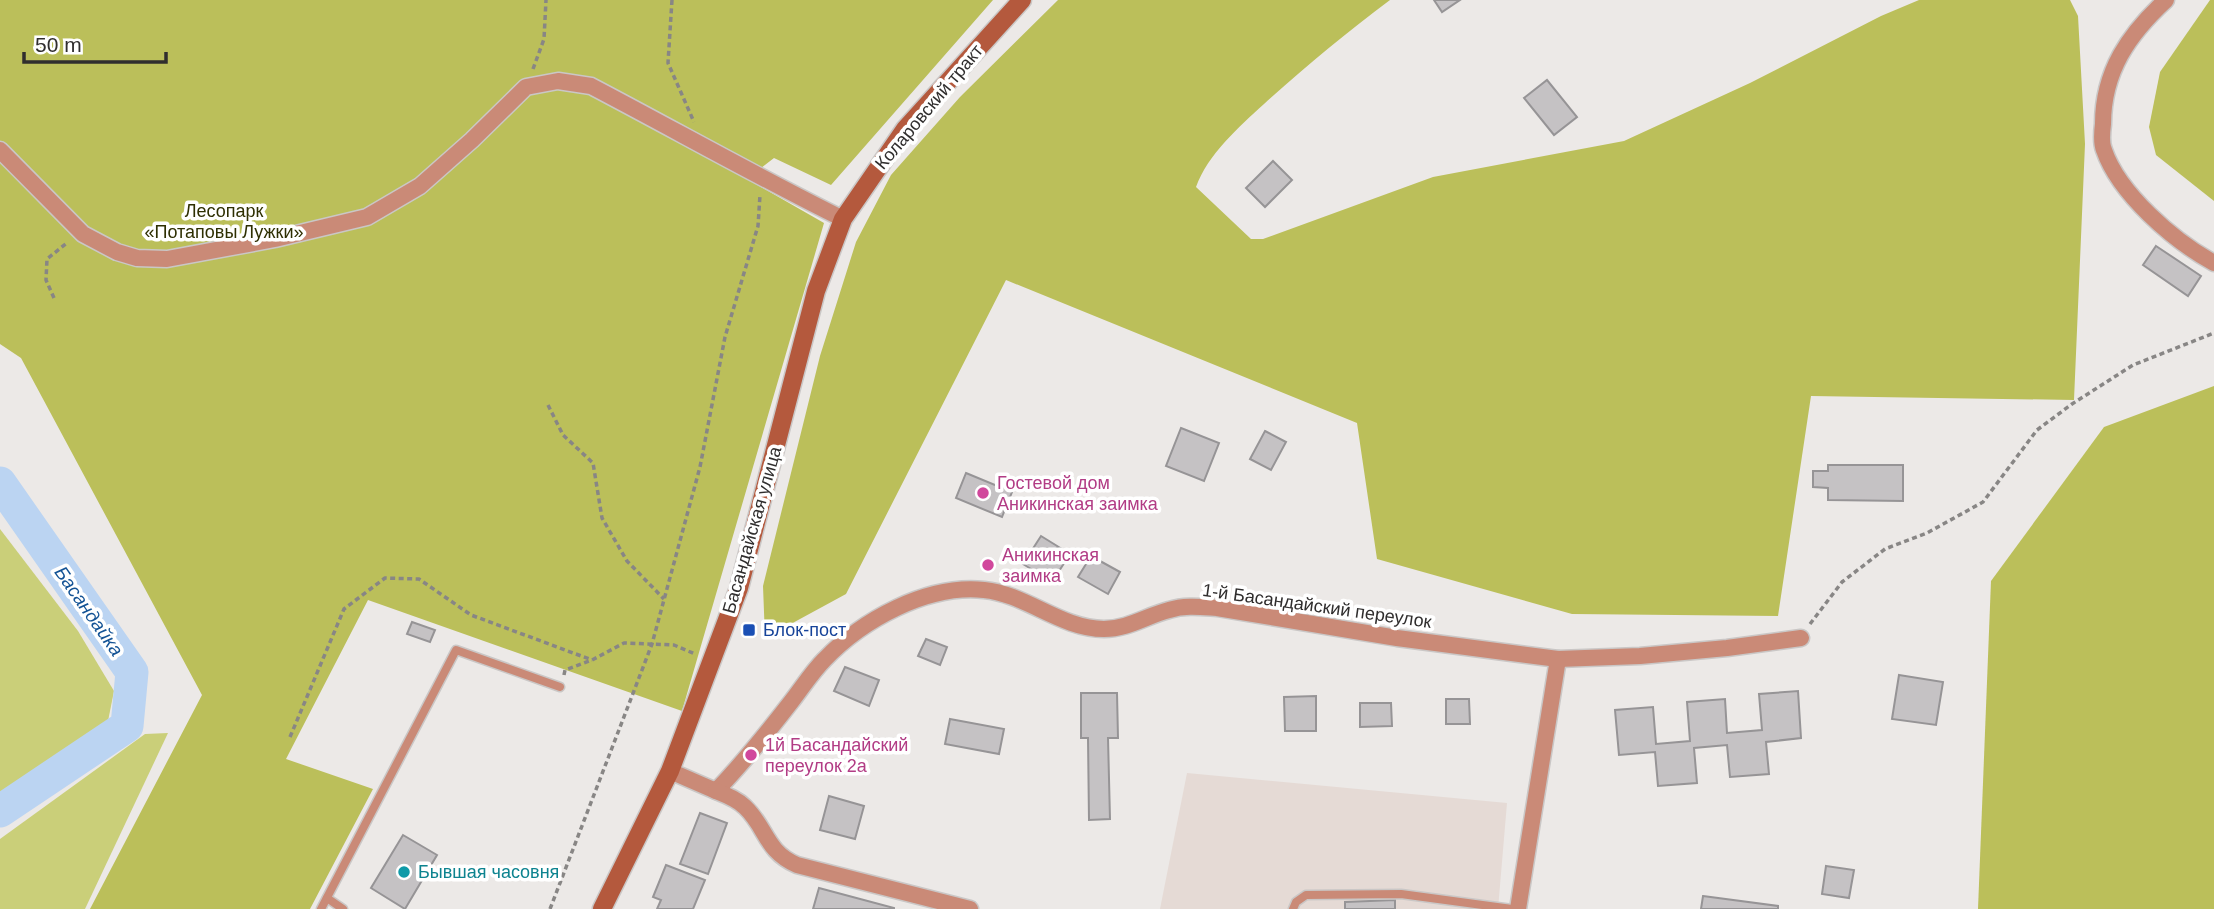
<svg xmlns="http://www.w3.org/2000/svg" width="2214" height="909" font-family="Helvetica,sans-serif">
	<rect width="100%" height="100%" fill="#ece9e7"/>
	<!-- built -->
	<path fill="#e5dad5" d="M1187,773L1507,803L1498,909H1160Z"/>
	<!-- green -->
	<g fill="#cacf79">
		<path d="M0,529L78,631L114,691L106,731L0,793Z"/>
		<path d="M168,733L85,909H0V839L145,734Z"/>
	</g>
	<!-- forest -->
	<g fill="#bbbf5a">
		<path d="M0,0H993L831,185L774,158L747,179L824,223L682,711L368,600L286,759L373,789L310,909H90L202,695L21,358L0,344Z"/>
		<path d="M1058,0H1390C1345,34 1306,66 1264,104C1239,127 1208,154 1196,187L1251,239H1263L1433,177L1624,141L1750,83L1881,16L1919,0H2070L2078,16L2085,144L2074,400L1811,396L1778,616L1572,614L1377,559L1357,423L1006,280L846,594L765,638L763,586L820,356L856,242L891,175L960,97Z"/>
		<path d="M2210,0H2214V201L2156,155L2149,127L2160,72Z"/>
		<path d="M2214,386V909H1978L1991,581L2104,427Z"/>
	</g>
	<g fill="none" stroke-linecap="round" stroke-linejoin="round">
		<!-- river -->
		<path stroke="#bbd4f2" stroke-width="33" d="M0,483L132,672L127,726L0,811"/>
	</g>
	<!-- building -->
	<g fill="#c5c2c4" stroke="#969496" stroke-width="2">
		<path d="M1434,0H1460L1442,12Z"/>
		<path d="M1547,80L1577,117L1554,135L1524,98Z"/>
		<path d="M1273,161L1292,180L1265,207L1246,188Z"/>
		<path d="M2156,246L2201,276L2188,296L2143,265Z"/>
		<path d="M1181,428L1219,443L1204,481L1166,466Z"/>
		<path d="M1265,431L1286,442L1271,470L1250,459Z"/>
		<path d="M1828,465H1903V501L1828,500V488L1813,487V471H1828Z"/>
		<path d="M966,473L1012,492L1002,517L956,498Z"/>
		<path d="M1041,536L1070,554L1052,582L1023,564Z"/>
		<path d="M1091,556L1120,572L1108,594L1078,577Z"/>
		<path d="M412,622L435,630L430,642L407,634Z"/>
		<path d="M926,639L947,647L940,665L918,656Z"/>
		<path d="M845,667L879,680L869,706L834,691Z"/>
		<path d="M1899,675L1943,682L1936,725L1892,719Z"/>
		<path d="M1798,691L1801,738L1766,742L1769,774L1730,777L1727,745L1694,748L1697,783L1658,786L1655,752L1619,755L1615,710L1653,707L1656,744L1690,741L1687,702L1725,699L1727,733L1762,730L1759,694Z"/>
		<path d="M1081,693H1117L1118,738H1108L1110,819L1089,820L1088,738H1081Z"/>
		<path d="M1316,696V731H1285L1284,697Z"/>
		<path d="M1446,699H1469L1470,724H1446Z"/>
		<path d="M1360,703H1391L1392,726L1360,727Z"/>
		<path d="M950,719L1004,729L999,754L945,744Z"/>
		<path d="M829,796L864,806L855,839L820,830Z"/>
		<path d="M700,813L727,823L708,874L680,864Z"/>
		<path d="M403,835L437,855L405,909L371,888Z"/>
		<path d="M666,865L705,880L693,909H657L661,900L653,897Z"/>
		<path d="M1826,866L1854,870L1849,898L1822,894Z"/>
		<path d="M819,888L894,908V909H813Z"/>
		<path d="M1703,896L1778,906V909H1701Z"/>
		<path d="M1395,900V909H1345V902Z"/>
	</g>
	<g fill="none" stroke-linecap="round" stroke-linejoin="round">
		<!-- lane casing -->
		<g stroke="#cac7c6" stroke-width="11">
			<g id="lane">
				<path d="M327,898L343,909"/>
				<path d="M321,909L456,650L560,687"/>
				<path d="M1293,909L1296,902L1306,895L1401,894L1512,909"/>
			</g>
		</g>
		<!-- street casing -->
		<g stroke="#cac7c6" stroke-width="19">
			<g id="street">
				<path d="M2166,0C2129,34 2103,71 2103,124C2102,132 2101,143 2104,150C2119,194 2174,241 2214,263"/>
				<path d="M0,150L83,234L117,252L137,258L167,259L275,239L367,217L420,186L472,140L526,87L558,81L591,86C675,130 758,177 843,219"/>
				<path d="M670,771L716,791C743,763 767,733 791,702C802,688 812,672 824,660C862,620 927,584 984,590C1026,594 1061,629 1104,629C1128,629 1146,616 1169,610C1185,605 1201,607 1217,608L1397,638L1558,659L1640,656L1727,648L1801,638"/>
				<path d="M716,791C726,795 737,799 745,807C767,828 765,851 797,865L970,909"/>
				<path d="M1518,909L1558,659"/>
			</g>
		</g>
		<!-- secondary casing -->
		<g stroke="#cac7c6" stroke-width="21">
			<path id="secondary" d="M602,909L670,771L739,588L816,291L843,219L905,129L1022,0"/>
		</g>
		<!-- path -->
		<g stroke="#888685" stroke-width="3.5" stroke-dasharray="5 3.5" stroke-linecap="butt">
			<path d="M672,0L668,63L694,122"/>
			<path d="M533,69L544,39L546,0"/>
			<path d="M54,298L46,280L47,259L68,242"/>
			<path d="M548,405L563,435L593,463L602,518L627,561L664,599"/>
			<path d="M1810,624L1842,582L1885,549L1927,533L1983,502L2037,430L2072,404L2133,365L2214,333"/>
			<path d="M564,675L565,670L592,660L624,643L674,645L695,654"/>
			<path d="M290,737L344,609L385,578L419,579L471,615L592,660"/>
			<path d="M550,909L652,644L700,467L725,337L758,226L760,195"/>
		</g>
		<!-- lane -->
		<use href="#lane" stroke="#ca8a77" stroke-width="8"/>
		<!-- street -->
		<use href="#street" stroke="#ca8a77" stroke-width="16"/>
		<!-- secondary -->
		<use href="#secondary" stroke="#b4593d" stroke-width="18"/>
	</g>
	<!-- markers -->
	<g fill="#d1479c" stroke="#fff" stroke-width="2.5">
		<circle cx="983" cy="493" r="7"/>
		<circle cx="988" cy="565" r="7"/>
		<circle cx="751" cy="755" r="7"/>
	</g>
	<rect fill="#1a4fb4" stroke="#fff" stroke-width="2.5" x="742" y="623" width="14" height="14" rx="3.5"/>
	<circle fill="#0f9aa8" stroke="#fff" stroke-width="2.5" cx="404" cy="872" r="7"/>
	<g text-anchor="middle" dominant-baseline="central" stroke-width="7" stroke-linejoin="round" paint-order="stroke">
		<!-- street labels -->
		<g font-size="18" fill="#302e2e" stroke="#fff">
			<text transform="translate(929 107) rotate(-50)">Коларовский тракт</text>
			<text transform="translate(752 530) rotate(-74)">Басандайская улица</text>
			<text transform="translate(1317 606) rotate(8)">1-й Басандайский переулок</text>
		</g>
		<!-- park labels -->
		<g font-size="18" fill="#2e2f02" stroke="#fff">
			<text x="224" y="211">Лесопарк<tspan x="224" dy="21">«Потаповы Лужки»</tspan></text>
		</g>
		<!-- hotel labels -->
		<g font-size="18" fill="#b23c85" stroke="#fff" text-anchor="start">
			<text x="997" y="483">Гостевой дом<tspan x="997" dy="21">Аникинская заимка</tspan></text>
			<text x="1002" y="555">Аникинская<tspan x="1002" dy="21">заимка</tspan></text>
			<text x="765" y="745">1й Басандайский<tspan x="765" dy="21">переулок 2а</tspan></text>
		</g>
		<!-- transit labels -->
		<g font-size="18" fill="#164399" stroke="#fff" text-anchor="start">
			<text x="763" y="630">Блок-пост</text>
		</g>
		<!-- culture labels -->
		<g font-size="18" fill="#0d838f" stroke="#fff" text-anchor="start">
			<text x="418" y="872">Бывшая часовня</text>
		</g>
		<!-- water labels -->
		<g font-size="19" font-style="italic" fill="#145395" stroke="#fff">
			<text transform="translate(89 611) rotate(55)">Басандайка</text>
		</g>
	</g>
	<!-- scale -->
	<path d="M24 52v10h142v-10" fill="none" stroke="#302e2e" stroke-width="3.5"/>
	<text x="35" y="52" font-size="21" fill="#302e2e" stroke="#ffffff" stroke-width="5" paint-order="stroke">50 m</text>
</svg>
